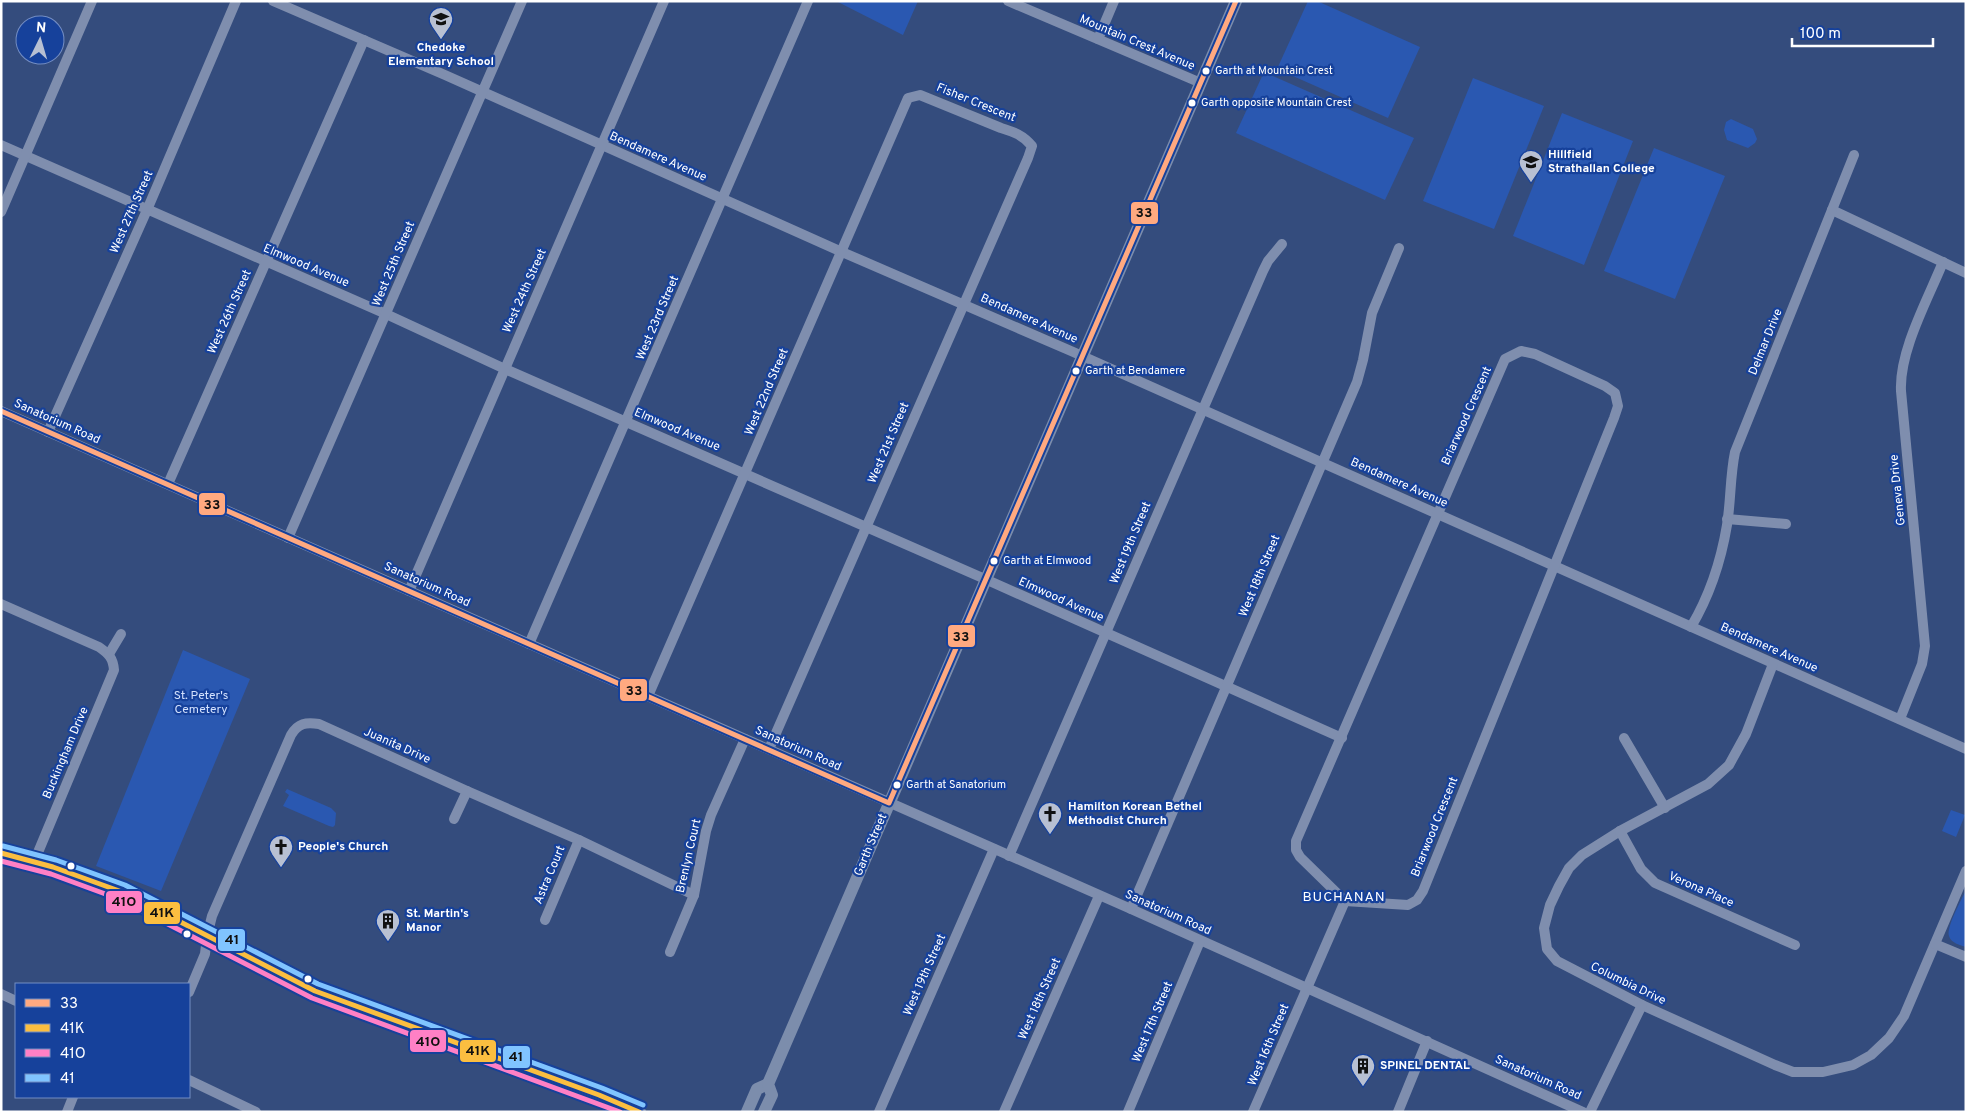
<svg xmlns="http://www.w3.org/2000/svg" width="1967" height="1113" font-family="Overpass,sans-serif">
	<rect width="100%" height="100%" fill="#344c7d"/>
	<!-- green -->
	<g fill="#2a58b1">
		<path d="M836,1H918L903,35Z"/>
		<path d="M1308,1H1317L1420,47L1388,118L1277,69Z"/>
		<path d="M1264,72L1414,138L1385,200L1236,133Z"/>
		<path d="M1473,78L1544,106L1494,229L1423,201Z"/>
		<path d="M1562,113L1633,141L1584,265L1513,236Z"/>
		<path d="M1731,119L1753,129L1757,139L1755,143L1748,148L1727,140L1724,130L1726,122Z"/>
		<path d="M1654,148L1725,176L1675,299L1604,271Z"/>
		<path d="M183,650L250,679L161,891L96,866Z"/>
		<path d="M287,789L331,808L336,813L335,825L333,827L329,826L283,806L289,795L285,792Z"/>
		<path d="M1951,810L1965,815L1956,837L1942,831Z"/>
		<path d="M1966,890V947C1960,945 1951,943 1949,936C1946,927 1962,899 1966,890Z"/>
	</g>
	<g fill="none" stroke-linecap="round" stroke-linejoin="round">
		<!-- minor -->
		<g stroke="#7f8eae" stroke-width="10">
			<path d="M273,1L445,75L842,252L1071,351L1966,749"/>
			<path d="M1008,1L1201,83"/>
			<path d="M1098,39L1114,1"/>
			<path d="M1,145L386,314L505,369L985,579L1342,738"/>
			<path d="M1832,210L1966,273"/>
			<path d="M1,212L92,1"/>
			<path d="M1,411L1131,909L1583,1112"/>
			<path d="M48,432L147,210L236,1"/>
			<path d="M168,484L364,40"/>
			<path d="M1727,519L1786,524"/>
			<path d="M288,538L522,1"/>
			<path d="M409,591L664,1"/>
			<path d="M1,604L99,647C109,654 113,658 114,670L34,862"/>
			<path d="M1691,627C1710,595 1721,561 1727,525C1731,500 1730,476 1735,452L1854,155"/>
			<path d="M529,644L808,1"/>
			<path d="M109,654L121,634"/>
			<path d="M1773,664L1746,734L1729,765L1708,784L1620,831L1582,855L1569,868L1559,886L1550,905L1544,928L1547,949L1557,961L1642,1005L1775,1065L1793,1072H1823L1853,1065L1871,1055L1889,1038L1904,1016L1966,871"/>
			<path d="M648,696L908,98L920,95L1001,128C1014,132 1023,135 1032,146L1028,158L769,749"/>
			<path d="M1900,719L1922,664L1925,646L1901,391C1899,351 1928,299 1943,262"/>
			<path d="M1624,738L1665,808"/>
			<path d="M454,819L467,791"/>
			<path d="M1620,831L1641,869L1655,883L1795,945"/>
			<path d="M1009,856L1263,271L1268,261L1282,244"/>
			<path d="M1131,909L1357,382L1363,360L1372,313L1399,248"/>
			<path d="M545,920L579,840"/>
			<path d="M1935,944L1966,957"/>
			<path d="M670,952L694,895L706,831L711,815L745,739"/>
			<path d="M189,992L205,954L207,936L212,916L291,735C298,723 306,722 319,724L467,791L579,840L694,895"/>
			<path d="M1,994L16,1001"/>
			<path d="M189,1080L256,1112"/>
			<path d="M67,1112L73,1097"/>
			<path d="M879,1112L994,849"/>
			<path d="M1004,1112L1099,896"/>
			<path d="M1128,1112L1200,941"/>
			<path d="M1253,1112L1345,901L1408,905L1417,900L1423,891L1614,418L1618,406L1615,393L1605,386L1535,354L1521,351L1505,359L1296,841V850L1300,857L1345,901"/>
			<path d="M1398,1112L1427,1041"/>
			<path d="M1590,1112L1642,1005"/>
		</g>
		<!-- major -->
		<g stroke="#7c8dac" stroke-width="12">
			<path d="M1,853L53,867L122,892L289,979L315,991L599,1095L640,1112"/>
			<path d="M747,1112L757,1089L768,1084"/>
			<path d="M764,1112L772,1095L768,1084L1236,1"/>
		</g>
		<!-- bus-1 casing -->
		<g stroke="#16419b" stroke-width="9">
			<path id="bus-1" d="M1,411L889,803L1236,1"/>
		</g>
		<!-- bus-2 casing -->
		<g stroke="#16419b" stroke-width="9">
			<path id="bus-2" d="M1,853L53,867L122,892L315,991L599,1095L639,1112"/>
		</g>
		<!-- bus-3 casing -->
		<g stroke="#16419b" stroke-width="9">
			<path id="bus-3" d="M1,861L51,874L119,899L312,998L620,1112"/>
		</g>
		<!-- bus-4 casing -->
		<g stroke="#16419b" stroke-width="9">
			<path id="bus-4" d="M3,846L56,860L125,885L318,984L602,1088L643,1105"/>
		</g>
		<!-- bus-1 -->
		<use href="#bus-1" stroke="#ffa980" stroke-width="5"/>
		<!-- bus-2 -->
		<use href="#bus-2" stroke="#fbbe40" stroke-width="5"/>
		<!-- bus-3 -->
		<use href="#bus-3" stroke="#ff80c5" stroke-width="5"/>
		<!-- bus-4 -->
		<use href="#bus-4" stroke="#80c4ff" stroke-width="5"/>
	</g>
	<!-- icons -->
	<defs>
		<g id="school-pin" transform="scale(1.25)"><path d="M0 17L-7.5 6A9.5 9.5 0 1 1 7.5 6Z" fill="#b8c0d2" stroke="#16419b"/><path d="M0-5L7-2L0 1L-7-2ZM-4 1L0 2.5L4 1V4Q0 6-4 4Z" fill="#111"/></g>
		<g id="church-pin" transform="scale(1.25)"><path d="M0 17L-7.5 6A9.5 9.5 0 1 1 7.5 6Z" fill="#b8c0d2" stroke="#16419b"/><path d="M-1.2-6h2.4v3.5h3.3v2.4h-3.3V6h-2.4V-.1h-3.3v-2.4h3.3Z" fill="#111"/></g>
		<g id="building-pin" transform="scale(1.25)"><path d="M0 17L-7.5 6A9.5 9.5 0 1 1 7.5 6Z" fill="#b8c0d2" stroke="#16419b"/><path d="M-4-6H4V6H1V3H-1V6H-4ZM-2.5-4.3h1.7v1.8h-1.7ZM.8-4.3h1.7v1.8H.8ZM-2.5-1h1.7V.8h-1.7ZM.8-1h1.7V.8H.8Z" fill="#111"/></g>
	</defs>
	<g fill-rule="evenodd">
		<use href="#school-pin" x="441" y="19"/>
		<use href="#school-pin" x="1531" y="162"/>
		<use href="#church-pin" x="1050" y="814"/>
		<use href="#church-pin" x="281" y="847"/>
		<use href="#building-pin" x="388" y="921"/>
		<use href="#building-pin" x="1363" y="1066"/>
	</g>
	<!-- markers -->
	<g fill="#fff" stroke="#16419b" stroke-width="2">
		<circle cx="1206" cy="71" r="4.5"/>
		<circle cx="1192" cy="103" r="4.5"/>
		<circle cx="1076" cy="371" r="4.5"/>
		<circle cx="994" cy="561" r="4.5"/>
		<circle cx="897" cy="785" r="4.5"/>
		<circle cx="71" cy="866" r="4.5"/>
		<circle cx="187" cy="934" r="4.5"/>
		<circle cx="308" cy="979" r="4.5"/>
	</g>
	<g text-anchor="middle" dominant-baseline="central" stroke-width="4.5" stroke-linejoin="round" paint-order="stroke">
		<!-- bus labels -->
		<g font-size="11" fill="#fff" stroke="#16419b" text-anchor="start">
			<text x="1215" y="71">Garth at Mountain Crest</text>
			<text x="1201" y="103">Garth opposite Mountain Crest</text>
			<text x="1085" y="371">Garth at Bendamere</text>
			<text x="1003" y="561">Garth at Elmwood</text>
			<text x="906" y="785">Garth at Sanatorium</text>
		</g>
		<!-- street labels -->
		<g font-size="12" fill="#fff" stroke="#16419b">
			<text transform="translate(1137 43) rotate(23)">Mountain Crest Avenue</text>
			<text transform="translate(976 103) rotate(22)">Fisher Crescent</text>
			<text transform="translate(658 157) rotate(24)">Bendamere Avenue</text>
			<text transform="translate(132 212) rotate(-66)">West 27th Street</text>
			<text transform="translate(394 264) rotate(-67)">West 25th Street</text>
			<text transform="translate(306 266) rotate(23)">Elmwood Avenue</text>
			<text transform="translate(525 291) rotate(-66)">West 24th Street</text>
			<text transform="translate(230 312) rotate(-66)">West 26th Street</text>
			<text transform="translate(658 318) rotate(-67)">West 23rd Street</text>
			<text transform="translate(1029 319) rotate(24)">Bendamere Avenue</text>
			<text transform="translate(1766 342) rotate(-68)">Delmar Drive</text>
			<text transform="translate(767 392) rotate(-67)">West 22nd Street</text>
			<text transform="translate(1467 416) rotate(-66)">Briarwood Crescent</text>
			<text transform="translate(57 422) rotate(24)">Sanatorium Road</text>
			<text transform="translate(677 430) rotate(23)">Elmwood Avenue</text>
			<text transform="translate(889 443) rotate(-67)">West 21st Street</text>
			<text transform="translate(1399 483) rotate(24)">Bendamere Avenue</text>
			<text transform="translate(1898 490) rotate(-96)">Geneva Drive</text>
			<text transform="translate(1131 543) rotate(-67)">West 19th Street</text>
			<text transform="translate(1260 576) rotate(-67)">West 18th Street</text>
			<text transform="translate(427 585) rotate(24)">Sanatorium Road</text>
			<text transform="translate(1061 600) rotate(24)">Elmwood Avenue</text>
			<text transform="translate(1769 648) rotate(24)">Bendamere Avenue</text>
			<text transform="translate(397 746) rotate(24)">Juanita Drive</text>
			<text transform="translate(798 749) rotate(24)">Sanatorium Road</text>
			<text transform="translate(66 753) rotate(-67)">Buckingham Drive</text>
			<text transform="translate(1435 827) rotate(-68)">Briarwood Crescent</text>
			<text transform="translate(871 845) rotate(-67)">Garth Street</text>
			<text transform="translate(689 856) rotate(-77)">Brenlyn Court</text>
			<text transform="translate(550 875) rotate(-67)">Astra Court</text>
			<text transform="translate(1701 890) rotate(24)">Verona Place</text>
			<text transform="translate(1168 913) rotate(24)">Sanatorium Road</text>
			<text transform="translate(925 975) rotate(-66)">West 19th Street</text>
			<text transform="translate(1628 984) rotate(26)">Columbia Drive</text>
			<text transform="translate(1040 999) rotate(-66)">West 18th Street</text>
			<text transform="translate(1153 1022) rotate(-67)">West 17th Street</text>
			<text transform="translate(1269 1045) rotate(-67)">West 16th Street</text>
			<text transform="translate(1538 1078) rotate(24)">Sanatorium Road</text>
		</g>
		<!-- poi labels -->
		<g font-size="12" font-weight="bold" fill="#fff" stroke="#16419b" text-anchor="start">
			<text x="441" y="48" text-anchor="middle">Chedoke<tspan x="441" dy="14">Elementary School</tspan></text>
			<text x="1548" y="155">Hillfield<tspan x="1548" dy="14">Strathallan College</tspan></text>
			<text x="1068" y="807">Hamilton Korean Bethel<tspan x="1068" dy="14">Methodist Church</tspan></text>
			<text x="298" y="847">People's Church</text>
			<text x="406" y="914">St. Martin's<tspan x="406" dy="14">Manor</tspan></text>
			<text x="1380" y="1066">SPINEL DENTAL</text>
		</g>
		<!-- park labels -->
		<g font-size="12" fill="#d3e1fd" stroke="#16419b">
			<text x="201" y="696">St. Peter's<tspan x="201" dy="14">Cemetery</tspan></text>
		</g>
		<!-- neighbourhood labels -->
		<g font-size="14" letter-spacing="1" fill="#fff" stroke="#16419b">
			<text x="1344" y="897">BUCHANAN</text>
		</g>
	</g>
	<g stroke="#16419b" stroke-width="2">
		<rect x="1130" y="201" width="29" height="24" rx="5" fill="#ffa980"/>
		<rect x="198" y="492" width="28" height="24" rx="5" fill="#ffa980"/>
		<rect x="947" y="624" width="29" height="24" rx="5" fill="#ffa980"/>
		<rect x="619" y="678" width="29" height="24" rx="5" fill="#ffa980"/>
		<rect x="105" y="890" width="38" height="24" rx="5" fill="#ff80c5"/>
		<rect x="143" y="901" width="38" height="24" rx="5" fill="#fbbe40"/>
		<rect x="217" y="928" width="29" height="24" rx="5" fill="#80c4ff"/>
		<rect x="409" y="1029" width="38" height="24" rx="5" fill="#ff80c5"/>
		<rect x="459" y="1039" width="38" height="24" rx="5" fill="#fbbe40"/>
		<rect x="502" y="1045" width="29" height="24" rx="5" fill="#80c4ff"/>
	</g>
	<g font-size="14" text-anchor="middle" font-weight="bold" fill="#111">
		<text x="1144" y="217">33</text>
		<text x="212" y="509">33</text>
		<text x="961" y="641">33</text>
		<text x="634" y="695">33</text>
		<text x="124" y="906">41O</text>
		<text x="162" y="917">41K</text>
		<text x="232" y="944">41</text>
		<text x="428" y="1046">41O</text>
		<text x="478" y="1055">41K</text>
		<text x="516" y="1061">41</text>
	</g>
	<!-- border -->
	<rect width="1967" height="1113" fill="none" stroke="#ffffff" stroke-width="5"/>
	<!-- legend -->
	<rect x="15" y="983" width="175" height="115" fill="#16419b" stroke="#738dc3"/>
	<rect x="25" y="999" width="25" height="8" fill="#ffa980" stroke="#738dc3"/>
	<text x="60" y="1008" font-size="15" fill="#ffffff">33</text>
	<rect x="25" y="1024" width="25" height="8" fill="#fbbe40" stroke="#738dc3"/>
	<text x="60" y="1033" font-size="15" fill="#ffffff">41K</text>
	<rect x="25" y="1049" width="25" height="8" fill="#ff80c5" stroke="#738dc3"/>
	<text x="60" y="1058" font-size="15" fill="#ffffff">41O</text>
	<rect x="25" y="1074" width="25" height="8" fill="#80c4ff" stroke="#738dc3"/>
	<text x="60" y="1083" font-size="15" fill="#ffffff">41</text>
	<!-- north arrow -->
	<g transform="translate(40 40) rotate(5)"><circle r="24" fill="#16419b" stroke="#738dc3"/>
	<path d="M0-4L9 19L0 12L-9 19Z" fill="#b8c0d2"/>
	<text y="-8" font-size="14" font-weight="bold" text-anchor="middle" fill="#ffffff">N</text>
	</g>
	<!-- scale -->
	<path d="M1792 38v8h141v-8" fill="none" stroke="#ffffff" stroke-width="2.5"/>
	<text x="1800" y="38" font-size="15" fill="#ffffff" stroke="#16419b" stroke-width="4" paint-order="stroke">100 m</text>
</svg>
